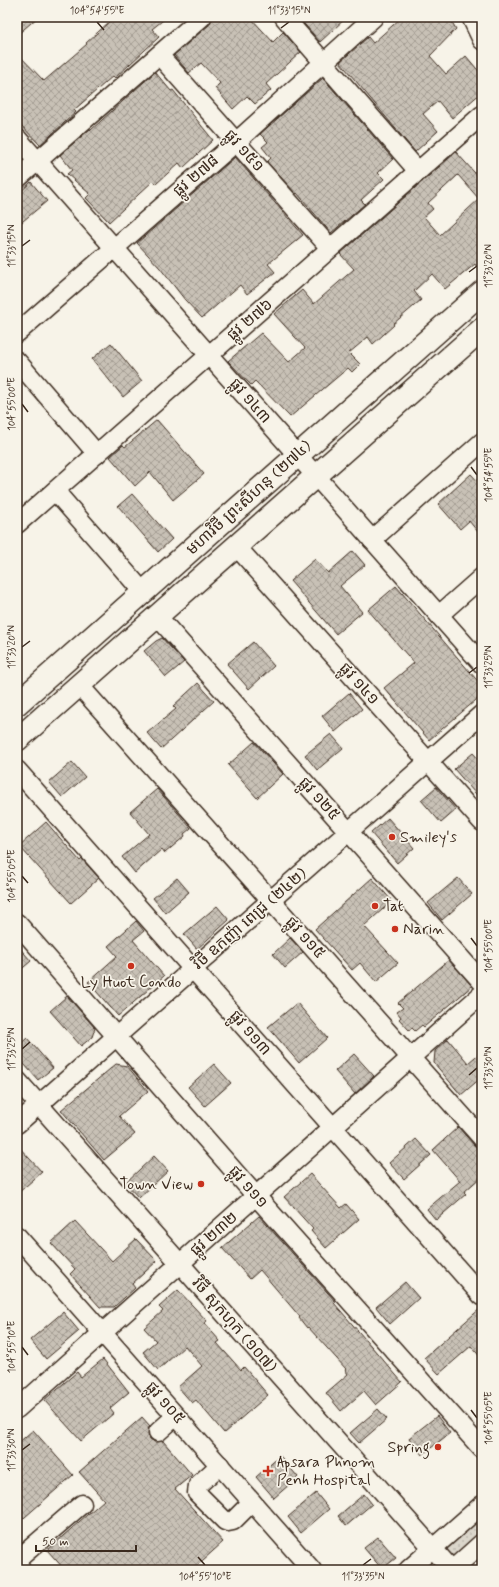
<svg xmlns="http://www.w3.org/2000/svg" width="499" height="1587" font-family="Mynerve,'Noto Sans Khmer',sans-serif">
	<defs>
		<pattern id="grass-dots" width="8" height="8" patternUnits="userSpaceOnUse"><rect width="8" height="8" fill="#dbd6cb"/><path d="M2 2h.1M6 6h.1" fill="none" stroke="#bdb8ae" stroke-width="1.8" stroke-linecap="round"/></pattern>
		<pattern id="building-cross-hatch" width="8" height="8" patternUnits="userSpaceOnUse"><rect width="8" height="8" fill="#c8c1b6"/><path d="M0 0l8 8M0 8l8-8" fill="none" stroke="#a49d93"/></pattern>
	</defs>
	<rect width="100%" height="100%" fill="#f7f3e8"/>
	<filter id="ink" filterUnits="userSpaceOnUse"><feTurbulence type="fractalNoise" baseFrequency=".025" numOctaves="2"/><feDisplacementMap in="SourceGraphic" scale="8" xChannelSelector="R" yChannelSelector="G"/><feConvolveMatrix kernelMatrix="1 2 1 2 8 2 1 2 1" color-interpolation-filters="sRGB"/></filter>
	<g filter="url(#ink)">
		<!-- grass -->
		<path fill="url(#grass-dots)" stroke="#8b8074" d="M482,1516V1531L451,1559L443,1551Z"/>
		<!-- building -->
		<g fill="url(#building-cross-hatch)" stroke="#3b2a1e" fill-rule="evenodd">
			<path d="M17,17H38L17,35Z"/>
			<path d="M105,17H167L152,29L159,37L115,78L113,76L74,110L76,112L40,145L17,121V53L44,81L87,44L86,43L109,22Z"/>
			<path d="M212,17H250L273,42L283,32L301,52L266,84L271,90L255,104L247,96L233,109L215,88L220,83L201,63L189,73L174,55L209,25Z"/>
			<path d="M298,17H347L320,42Z"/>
			<path d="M402,17H449L456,29L430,56L446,74L466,56L482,75V92L452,118L438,101L423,114L438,131L415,152L340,62L368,37L373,43Z"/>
			<path d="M155,72L171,91L173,90L213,140L183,168L179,163L156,184L153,181L109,222L86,198L90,194L67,174L72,170L60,155L90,129L91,130Z"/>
			<path d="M323,78L393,159L378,173L384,179L361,200L365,204L331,233L297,193L296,194L267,162L271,158L262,147L268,142L260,134Z"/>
			<path d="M456,152L482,181V261L476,266L475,264L445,289L432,274L414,291L421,300L393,324L394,325L373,344L368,337L349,353L360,364L352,372L348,368L290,417L255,381L251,385L228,361L261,333L289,362L305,348L274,314L302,290L314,304L354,269L340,254ZM458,175L479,199L440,235L424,217L433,209L428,203Z"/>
			<path d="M235,157L303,235L268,264L275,272L247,294L240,285L202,318L185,300L160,268L137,243Z"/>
			<path d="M31,182L47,201L17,226V195Z"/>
			<path d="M111,343L142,381L123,397L92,359Z"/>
			<path d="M157,420L204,474L173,500L150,472L135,486L110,457L123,445L125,447Z"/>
			<path d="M471,474L482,486V510L478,514L482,519V537L469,521L460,529L438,504Z"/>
			<path d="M132,494L172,539L158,552L118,506Z"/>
			<path d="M353,551L365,565L340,586L362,612L336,634L290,581L315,559L328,573Z"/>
			<path d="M396,586L482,686V695L429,740L384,688L414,663L368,610Z"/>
			<path d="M162,638L184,662L166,677L144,651L156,641Z"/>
			<path d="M253,642L274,666L249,689L227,664Z"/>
			<path d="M198,683L214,701L161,749L147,733L176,709L173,706Z"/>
			<path d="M349,693L362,709L335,732L322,716Z"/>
			<path d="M331,734L343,748L317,770L305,755Z"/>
			<path d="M254,742L283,774L257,798L228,765Z"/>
			<path d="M473,753L482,763V801L454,769Z"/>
			<path d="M72,762L85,777L62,797L49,782Z"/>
			<path d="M436,787L456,810L441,823L421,800Z"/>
			<path d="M157,789L191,828L184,834L185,836L165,853L162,849L135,873L122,857L149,834L130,812Z"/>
			<path d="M388,818L414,848L397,863L371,833Z"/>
			<path d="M46,822L80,861L82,859L99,878L71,903L19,846Z"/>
			<path d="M177,878L189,892L165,913L153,898Z"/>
			<path d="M372,878L392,901L364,926L398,963L376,982L360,963L352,970L315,929Z"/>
			<path d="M458,878L472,894L442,920L428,903Z"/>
			<path d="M217,906L229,920L197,949L184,934Z"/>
			<path d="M136,921L144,931L133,940L164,976L118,1016L88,982L117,956L108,946Z"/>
			<path d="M290,938L303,952L285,968L273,954Z"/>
			<path d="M17,945L31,961L17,973Z"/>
			<path d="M449,960L472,986L424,1027L422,1025L415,1031L412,1028L409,1030L399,1019L401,1017L397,1012L403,1008L398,1003Z"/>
			<path d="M67,996L95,1028L92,1037L81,1046L50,1011Z"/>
			<path d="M297,1003L327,1038L299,1063L268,1027Z"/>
			<path d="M27,1038L53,1068L38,1080L17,1056V1047Z"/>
			<path d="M448,1039L468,1063L482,1051V1077L461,1095L434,1063L435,1051Z"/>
			<path d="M354,1054L374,1076L355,1094L335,1071Z"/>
			<path d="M116,1064L127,1066L148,1091L119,1116L135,1134L104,1160L61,1110Z"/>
			<path d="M214,1064L231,1083L205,1106L188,1087Z"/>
			<path d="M458,1127L474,1145L482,1151V1176L464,1192L466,1194L436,1220L427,1209L460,1181L433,1150Z"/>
			<path d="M416,1139L431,1155L404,1179L389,1163Z"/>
			<path d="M17,1145L42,1172L17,1194Z"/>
			<path d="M154,1156L168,1171L139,1198L125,1183Z"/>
			<path d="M310,1174L341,1208L346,1204L359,1219L326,1248L311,1231L313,1229L284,1197Z"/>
			<path d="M259,1216L336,1302L334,1303L402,1382L376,1405L364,1391L341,1411L326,1393L348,1374L345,1370L346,1369L308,1327L307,1328L299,1318L300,1317L260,1270L250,1279L222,1248Z"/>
			<path d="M75,1221L112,1261L136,1239L157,1261L132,1284L135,1288L114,1307H100L70,1274L75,1269L51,1243Z"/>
			<path d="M405,1282L419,1298L390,1324L376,1307Z"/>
			<path d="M178,1290L207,1321L204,1323L220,1341L217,1343L241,1370L244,1367L268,1395L224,1433L196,1400L192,1403L178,1387L202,1366L185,1346L158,1370L143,1352L156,1341L144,1328L163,1311L159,1307Z"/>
			<path d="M482,1307V1359L471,1346L439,1374L424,1358Z"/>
			<path d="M63,1312L79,1331L46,1359L30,1340Z"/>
			<path d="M103,1359L129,1392L110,1408L114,1413L81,1441L44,1400L77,1372L81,1377Z"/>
			<path d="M378,1409L387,1419L359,1443L350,1433Z"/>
			<path d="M437,1416L450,1433L422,1455L409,1438Z"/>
			<path d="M142,1417L150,1426L148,1434L150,1439L155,1442L163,1441L192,1475L175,1489L223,1542L192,1570H65L47,1550L104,1500L79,1472Z"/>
			<path d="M33,1430L73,1475L17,1524V1444Z"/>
			<path d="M280,1456L298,1477L274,1498L256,1477Z"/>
			<path d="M316,1493L329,1509L301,1533L288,1517Z"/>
			<path d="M364,1494L372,1504L346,1526L338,1516Z"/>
			<path d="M378,1537L396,1558L382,1569L364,1548Z"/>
		</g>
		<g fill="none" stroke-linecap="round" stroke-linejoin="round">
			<!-- minor casing -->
			<g stroke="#3b2a1e" stroke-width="21">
				<g id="minor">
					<path d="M284,17L418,171"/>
					<path d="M471,17L482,40"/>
					<path d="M159,55L330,248"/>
					<path d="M17,138L482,664"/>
					<path d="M17,179L202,17"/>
					<path d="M17,333L236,142L374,17"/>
					<path d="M17,361L97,454"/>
					<path d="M55,491L143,592"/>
					<path d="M17,524L482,115"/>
					<path d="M372,540L482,442"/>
					<path d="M236,546L482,822"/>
					<path d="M439,615L482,577"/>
					<path d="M157,616L482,982"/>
					<path d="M79,685L482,1138"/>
					<path d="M17,770L482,1296"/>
					<path d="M17,923L256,1196L482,1449"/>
					<path d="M17,1080L452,1570L482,1543"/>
					<path d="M17,1124L482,714"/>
					<path d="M17,1236L312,1570"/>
					<path d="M17,1409L482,994"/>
					<path d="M158,1432L176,1416"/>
					<path d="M220,1465L198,1485L197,1493L225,1521L228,1522L233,1521L252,1502"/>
					<path d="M17,1560L82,1504"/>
					<path d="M408,1570L482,1505"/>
				</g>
			</g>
			<!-- major casing -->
			<g stroke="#3b2a1e" stroke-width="25">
				<g id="major">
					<path d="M17,704L482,292"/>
					<path d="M17,740L482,329"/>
				</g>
			</g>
			<!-- highway casing -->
			<g stroke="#3b2a1e" stroke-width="25">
				<path id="highway" d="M17,1568L19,1570"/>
			</g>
			<!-- minor -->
			<use href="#minor" stroke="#f7f3e8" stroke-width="18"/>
			<!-- major -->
			<use href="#major" stroke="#f7f3e8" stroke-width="22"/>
			<!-- highway -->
			<use href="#highway" stroke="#f7f3e8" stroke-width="22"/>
		</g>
	</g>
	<!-- ticks -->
	<path fill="none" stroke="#3b2a1e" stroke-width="1.5" d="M97,22L104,30M281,28L289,22M22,246L30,240M469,272L477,266M22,404L28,412M471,467L477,475M22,647L30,641M469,673L477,667M22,876L28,883M471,938L477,946M22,1049L30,1042M469,1075L477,1068M22,1347L28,1355M471,1410L477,1418M22,1450L30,1444M198,1557L205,1565M363,1565L371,1559"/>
	<!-- markers -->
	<g fill="#c8321e" stroke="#f7f3e8" stroke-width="1.5">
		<circle cx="392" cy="837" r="4"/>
		<circle cx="375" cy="906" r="4"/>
		<circle cx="395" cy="929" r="4"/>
		<circle cx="131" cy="966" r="4"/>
		<circle cx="201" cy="1184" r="4"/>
		<circle cx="438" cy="1447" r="4"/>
		<path d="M266 1465h4v4h4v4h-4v4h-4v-4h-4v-4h4z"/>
	</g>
	<g text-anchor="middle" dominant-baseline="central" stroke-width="3.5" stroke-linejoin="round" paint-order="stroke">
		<!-- street labels -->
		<g font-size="16" fill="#3b2a1e" stroke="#f7f3e8">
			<text transform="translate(244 151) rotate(48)">ផ្លូវ ១៥១</text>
			<text transform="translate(196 176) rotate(-41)">ផ្លូវ ២៧៨</text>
			<text transform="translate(250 320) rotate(-41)">ផ្លូវ ២៧៦</text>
			<text transform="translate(250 401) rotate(49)">ផ្លូវ ១៤៣</text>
			<text transform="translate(249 498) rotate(-42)">មហាវិថី ព្រះសីហនុ (២៧៤)</text>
			<text transform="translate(359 684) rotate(48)">ផ្លូវ ១៤១</text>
			<text transform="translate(319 799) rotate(48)">ផ្លូវ ១២៥</text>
			<text transform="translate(250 919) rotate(-41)">វិថី ឧកញ៉ា ពេជ្រ (២៤២)</text>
			<text transform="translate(305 938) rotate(48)">ផ្លូវ ១១៥</text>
			<text transform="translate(250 1033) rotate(49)">ផ្លូវ ១១៣</text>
			<text transform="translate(248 1187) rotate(49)">ផ្លូវ ១១១</text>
			<text transform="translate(214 1234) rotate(-42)">ផ្លូវ ២៣២</text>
			<text transform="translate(234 1325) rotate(49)">វិថី សុកហុក (១០៧)</text>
			<text transform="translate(165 1403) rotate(49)">ផ្លូវ ១០៥</text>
		</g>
		<!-- poi labels -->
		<g font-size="16" fill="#3b2a1e" stroke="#f7f3e8" text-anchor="start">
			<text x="400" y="837">Smiley's</text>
			<text x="383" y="906">Tat</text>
			<text x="403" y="929">Narin</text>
			<text x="131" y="982" text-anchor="middle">Ly Huot Condo</text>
			<text x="193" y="1184" text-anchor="end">Town View</text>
			<text x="430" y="1447" text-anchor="end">Spring</text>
			<text x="277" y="1462">Apsara Phnom<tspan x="277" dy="18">Penh Hospital</tspan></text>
		</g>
	</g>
	<!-- margin -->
	<rect width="499" height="1587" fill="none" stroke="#f7f3e8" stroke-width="44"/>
	<!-- scale -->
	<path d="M36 1545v6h100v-6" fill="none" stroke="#3b2a1e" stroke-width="2"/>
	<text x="42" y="1545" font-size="12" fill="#3b2a1e" stroke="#f7f3e8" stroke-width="3" paint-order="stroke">50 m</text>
	<rect x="22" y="22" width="455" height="1543" fill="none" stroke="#3b2a1e" stroke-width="1.5"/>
	<g font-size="10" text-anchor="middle" fill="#3b2a1e">
		<text x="97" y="14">104°54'55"E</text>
		<text x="289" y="14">11°33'15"N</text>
		<text transform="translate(11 246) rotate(-90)" y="4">11°33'15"N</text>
		<text transform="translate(488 266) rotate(-90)" y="4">11°33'20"N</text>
		<text transform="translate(11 404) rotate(-90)" y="4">104°55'00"E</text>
		<text transform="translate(488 475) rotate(-90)" y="4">104°54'55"E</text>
		<text transform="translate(11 647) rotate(-90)" y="4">11°33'20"N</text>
		<text transform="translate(488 667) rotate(-90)" y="4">11°33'25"N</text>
		<text transform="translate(11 876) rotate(-90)" y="4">104°55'05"E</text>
		<text transform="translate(488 946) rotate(-90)" y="4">104°55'00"E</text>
		<text transform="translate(11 1049) rotate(-90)" y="4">11°33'25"N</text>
		<text transform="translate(488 1068) rotate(-90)" y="4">11°33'30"N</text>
		<text transform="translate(11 1347) rotate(-90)" y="4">104°55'10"E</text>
		<text transform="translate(488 1418) rotate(-90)" y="4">104°55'05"E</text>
		<text transform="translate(11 1450) rotate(-90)" y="4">11°33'30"N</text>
		<text x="205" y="1580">104°55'10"E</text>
		<text x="363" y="1580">11°33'35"N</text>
	</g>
</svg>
